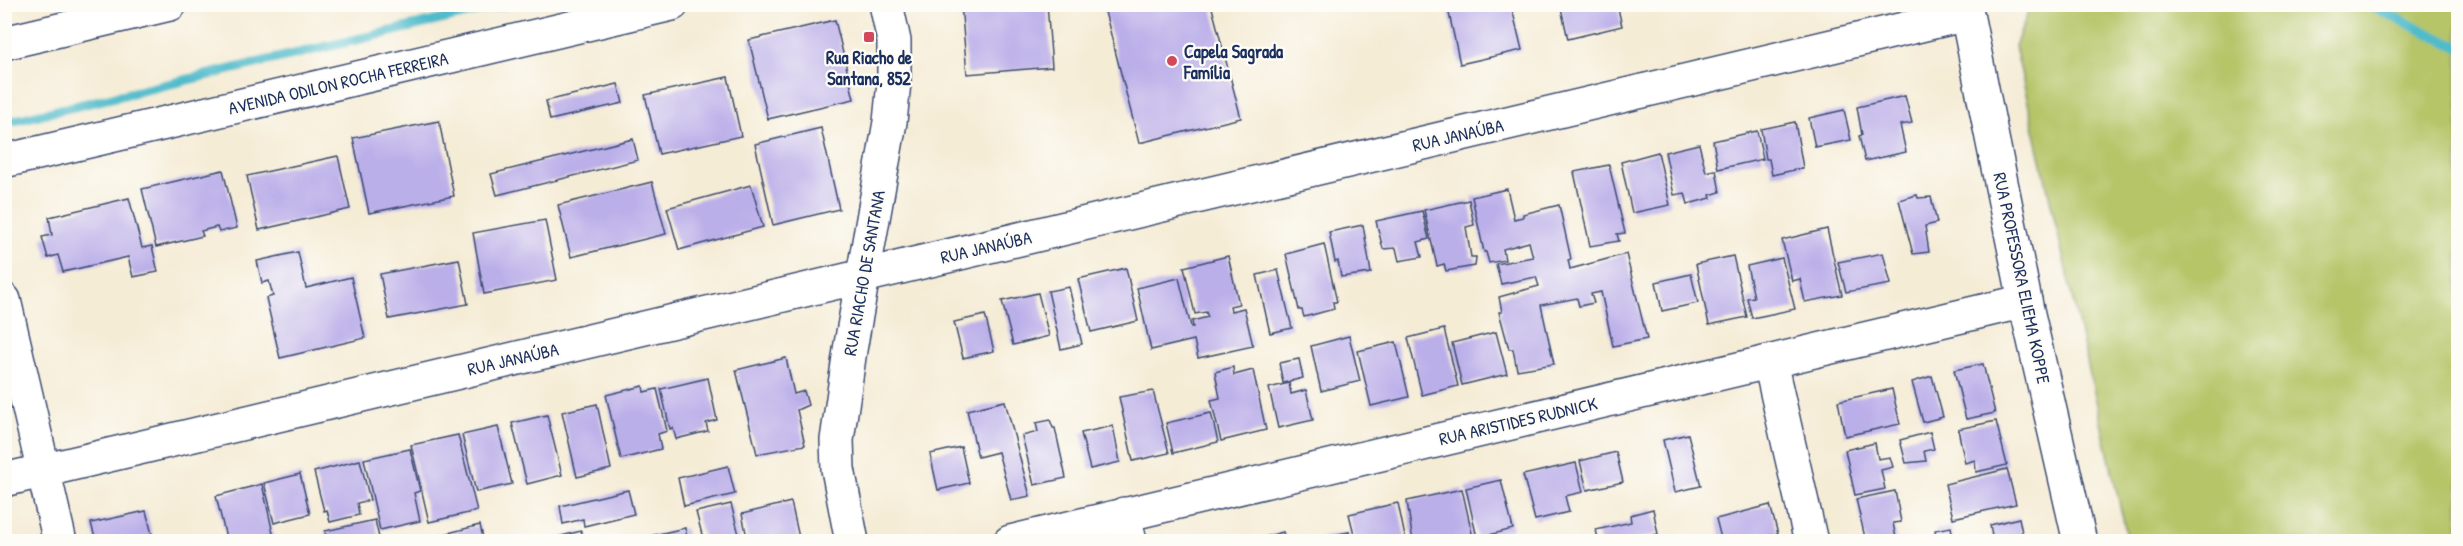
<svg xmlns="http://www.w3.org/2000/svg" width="2463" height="546" font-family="'Patrick Hand',sans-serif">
	<rect width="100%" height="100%" fill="#fdfcf7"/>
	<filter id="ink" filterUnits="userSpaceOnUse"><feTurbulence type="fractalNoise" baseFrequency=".0167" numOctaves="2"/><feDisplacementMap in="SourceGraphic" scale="12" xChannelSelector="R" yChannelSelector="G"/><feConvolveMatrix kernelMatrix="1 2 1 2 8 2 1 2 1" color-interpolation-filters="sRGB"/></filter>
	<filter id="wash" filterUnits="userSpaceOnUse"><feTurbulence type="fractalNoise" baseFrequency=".008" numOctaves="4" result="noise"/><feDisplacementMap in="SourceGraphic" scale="24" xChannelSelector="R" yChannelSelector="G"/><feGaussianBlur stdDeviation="1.35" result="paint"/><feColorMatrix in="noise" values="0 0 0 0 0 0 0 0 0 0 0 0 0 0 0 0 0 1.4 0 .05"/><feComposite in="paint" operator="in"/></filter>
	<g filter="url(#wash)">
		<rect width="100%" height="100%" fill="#f5ecd6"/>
		<!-- green -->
		<path fill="#b5c568" stroke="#687a63" stroke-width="1.5" d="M2453,4L2458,7V541H2128L2015,46L2031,5Z"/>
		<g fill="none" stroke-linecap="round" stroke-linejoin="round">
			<!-- stream -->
			<g stroke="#4fbbcb" stroke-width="10">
				<path d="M2366,4L2458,47"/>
				<path d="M4,123L507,4"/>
			</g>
		</g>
		<g id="blocks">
			<!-- building -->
			<g fill="#bbafe9">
				<path d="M961,4H1047L1052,67L967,74Z"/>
				<path d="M1103,4H1211L1241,118L1139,143Z"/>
				<path d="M1447,4H1511L1522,50L1460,64Z"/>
				<path d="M1560,4H1617L1622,26L1568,39Z"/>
				<path d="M835,20L854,99L768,119L749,40Z"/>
				<path d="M728,77L741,136L659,154L645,95Z"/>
				<path d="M618,84L623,103L550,120L546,101Z"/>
				<path d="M1905,96L1912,123L1900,125L1906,152L1865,161L1859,136L1862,135L1857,107Z"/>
				<path d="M1844,110L1851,140L1815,147L1809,118Z"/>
				<path d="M439,121L454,196L369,213L353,138Z"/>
				<path d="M1795,122L1803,168L1772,175L1769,159H1766L1761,129Z"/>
				<path d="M821,128L839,209L773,225L755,144Z"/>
				<path d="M1757,131L1763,159L1718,169L1713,141Z"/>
				<path d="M633,139L638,160L497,195L491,174Z"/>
				<path d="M1699,144L1706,172L1716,170L1720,192L1710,195L1711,198L1688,204L1685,193L1674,195L1665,152Z"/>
				<path d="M1658,152L1670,205L1632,213L1621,162Z"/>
				<path d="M338,156L350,209L259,230L247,176Z"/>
				<path d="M1609,165L1625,233L1617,234L1619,241L1590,246L1574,172Z"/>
				<path d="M223,170L237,228L219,232L217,227L201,231L203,236L156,247L142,189Z"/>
				<path d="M652,182L666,234L571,257L558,205Z"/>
				<path d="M751,185L763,227L679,250L667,208Z"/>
				<path d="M1507,189L1514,219L1523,217V214L1559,205L1571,259L1568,260L1570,269L1626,254L1647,339L1613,346L1601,292L1591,294L1594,303L1579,306L1577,298L1541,305L1554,364L1517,370L1513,349H1509L1499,312H1502L1499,297L1539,286L1536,277L1501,284L1496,264L1533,257L1529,242L1503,249L1505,260L1489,263L1486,252H1484L1472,197Z"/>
				<path d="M1917,195L1918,198L1931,197L1937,223L1925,226L1929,252L1913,254L1899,200Z"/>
				<path d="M129,198L142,248L152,246L158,272L133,277L128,257L63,272L58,255L48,258L42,237L52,235L49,217Z"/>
				<path d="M1469,200L1474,225L1466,227L1471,257H1476L1475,266L1446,271L1444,264L1437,266L1424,210Z"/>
				<path d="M1422,211L1429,239L1418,242L1422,257L1399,261L1396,248L1383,249L1376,221Z"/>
				<path d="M545,220L557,280L484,294L473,233Z"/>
				<path d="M1363,225L1371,273L1341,277L1338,261L1335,262L1329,232Z"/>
				<path d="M1827,229L1842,295L1805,302L1800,279L1792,281L1782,240Z"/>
				<path d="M1324,244L1337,302H1333L1334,309L1304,317L1302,310H1299L1286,254Z"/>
				<path d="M298,252L306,288L351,277L365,338L280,358L266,298L273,296L269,281L262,283L257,261Z"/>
				<path d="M1883,253L1891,284L1846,292L1838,262Z"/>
				<path d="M1228,256L1239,304L1230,306L1231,311L1244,308L1253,346L1198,358L1194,340L1151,350L1137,288L1179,278L1191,327H1193L1192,321L1208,317L1206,312L1195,314L1184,267Z"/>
				<path d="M1733,256L1747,317L1709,325L1696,264Z"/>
				<path d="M1782,258L1795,309L1752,318L1747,298L1754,297L1747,266Z"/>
				<path d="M459,259L468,304L389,319L380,274Z"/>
				<path d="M1126,268L1138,321L1091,332L1078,279Z"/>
				<path d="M1278,270L1292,328L1270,333L1257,275Z"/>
				<path d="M1691,274L1698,303L1662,311L1656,282Z"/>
				<path d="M1069,287L1082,344L1061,349L1048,291Z"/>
				<path d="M1038,293L1049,336L1013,345L1002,301Z"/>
				<path d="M985,315L994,351L963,358L954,322Z"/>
				<path d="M1444,329L1458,386L1422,395L1408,338Z"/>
				<path d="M1496,332L1507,374L1462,385L1452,343Z"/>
				<path d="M1349,336L1360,381L1321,391L1311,346Z"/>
				<path d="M1396,342L1409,397L1371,406L1358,351Z"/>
				<path d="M786,358L794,394L804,391L808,405L797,410L805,445L757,454L736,370Z"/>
				<path d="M1299,359L1303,378L1283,383L1279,363Z"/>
				<path d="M1983,364L1995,413L1966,419L1954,370Z"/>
				<path d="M1233,367L1234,375L1253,370L1266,430L1221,441L1211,400L1220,398L1215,372Z"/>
				<path d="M1932,376L1943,417L1923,422L1912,382Z"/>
				<path d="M708,378L717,420L706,423L708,431L676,439L673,428L670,429L661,389Z"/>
				<path d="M1289,383L1291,394L1306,390L1313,420L1278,428L1269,388Z"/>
				<path d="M643,386L644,392L657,389L667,431L658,434L661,449L621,459L606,395Z"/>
				<path d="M1892,389L1900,424L1845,436L1838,401Z"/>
				<path d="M1153,391L1169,453L1133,461L1119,397Z"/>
				<path d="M1005,401L1030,496L1011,500L998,452L978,457L967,410Z"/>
				<path d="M597,404L611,469L577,477L562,412Z"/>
				<path d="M1211,413L1218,442L1173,453L1166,423Z"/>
				<path d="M547,415L562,475L527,484L512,423Z"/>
				<path d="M1050,420L1053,428H1055L1066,478L1034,485L1022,436L1038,432L1036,423Z"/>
				<path d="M1996,421L2007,465L1976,472L1975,460L1965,463L1958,429Z"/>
				<path d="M1113,426L1120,462L1090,469L1081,433Z"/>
				<path d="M498,427L512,484L476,492L462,435Z"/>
				<path d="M1930,432L1934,449L1924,451L1926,461L1906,463L1900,440Z"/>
				<path d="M1688,434L1701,486L1675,492L1663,440Z"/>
				<path d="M458,435L477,511L429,522L411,445Z"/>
				<path d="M1875,443L1878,459L1890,457L1893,467L1881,470L1885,489L1855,495L1845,450Z"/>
				<path d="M961,447L969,483L938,490L930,454Z"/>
				<path d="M410,449L420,491L414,493L420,521L380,530L364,459Z"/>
				<path d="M1616,452L1623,482L1587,490L1580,461Z"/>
				<path d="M360,460L370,500L357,503L359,515L330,522L327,510L324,511L314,472Z"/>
				<path d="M1576,463L1583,492L1565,496L1569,512L1535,520L1523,475Z"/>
				<path d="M728,466L735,494L684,506L678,478Z"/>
				<path d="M2007,469L2016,504L1953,518L1945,484Z"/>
				<path d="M300,474L310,514L274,523L264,483Z"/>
				<path d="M1501,480L1513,529L1477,538L1466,488Z"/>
				<path d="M262,484L275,542H227L216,496Z"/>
				<path d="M1462,489L1474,542H1413L1407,501Z"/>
				<path d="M628,490L634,514L584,526L583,519L563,524L560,506Z"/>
				<path d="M1895,491L1901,522L1893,523L1896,538L1883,542H1866L1856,499Z"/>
				<path d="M791,502L800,542H748L742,514Z"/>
				<path d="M1398,503L1406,542H1356L1349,514Z"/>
				<path d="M731,504L741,542H704L696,512Z"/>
				<path d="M1770,505L1778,534L1760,538L1761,542H1722L1716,519Z"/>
				<path d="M1653,509L1658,534L1628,542H1599L1596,530L1631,522L1630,515Z"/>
				<path d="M146,511L154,542H96L91,523Z"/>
				<path d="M2019,518L2024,542H1993L1990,525Z"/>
				<path d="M375,520L380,542H304L326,536L325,531Z"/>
				<path d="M480,525L484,542H416V541Z"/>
				<path d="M1951,527L1954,542H1937L1935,530Z"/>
				<path d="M685,528L688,542H642L641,538Z"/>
				<path d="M581,531L584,542H542V541Z"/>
				<path d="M1283,532L1286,542H1251V541Z"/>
				<path d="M1349,532L1351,542H1307L1328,536Z"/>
			</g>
		</g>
	</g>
	<g filter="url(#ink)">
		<use href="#blocks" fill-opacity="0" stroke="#3c4b70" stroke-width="1.5"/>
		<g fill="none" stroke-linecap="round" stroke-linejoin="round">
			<!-- minor casing -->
			<g stroke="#3c4b70" stroke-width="36">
				<g id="minor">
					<path d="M1967,14L2025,301L2080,542"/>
					<path d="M4,43L170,4"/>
					<path d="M4,161L672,4"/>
					<path d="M4,300L60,542"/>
					<path d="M1770,362L1811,542"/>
					<path d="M4,480L1967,14"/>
					<path d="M1124,514L1130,542"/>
					<path d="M852,542L838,469L837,440L850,350L890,122L894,82V41L886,4"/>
					<path d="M1010,542L2025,301"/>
				</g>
			</g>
			<!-- minor -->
			<use href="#minor" stroke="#fff" stroke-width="33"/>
		</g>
	</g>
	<!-- markers -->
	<g fill="#d1495b" stroke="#fdfcf7" stroke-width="2">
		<rect x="863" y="31" width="12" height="12" rx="3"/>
		<circle cx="1172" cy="61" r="6"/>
	</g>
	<g text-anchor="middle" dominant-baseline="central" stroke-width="4.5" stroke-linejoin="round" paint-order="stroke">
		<!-- poi labels -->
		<g font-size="18" font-weight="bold" fill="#1b2f5e" stroke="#fdfcf7" text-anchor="start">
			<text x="1184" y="51">Capela Sagrada<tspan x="1184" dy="21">Família</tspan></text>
			<text x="869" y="57" text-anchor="middle">Rua Riacho de<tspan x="869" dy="21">Santana, 852</tspan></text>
		</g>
		<!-- street labels -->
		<g font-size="18" fill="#1b2f5e" stroke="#fdfcf7">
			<text transform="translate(338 83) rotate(-13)">AVENIDA ODILON ROCHA FERREIRA</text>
			<text transform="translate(1458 135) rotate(-13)">RUA JANAÚBA</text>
			<text transform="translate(986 247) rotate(-13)">RUA JANAÚBA</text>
			<text transform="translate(864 273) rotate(-80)">RUA RIACHO DE SANTANA</text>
			<text transform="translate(2022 278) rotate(78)">RUA PROFESSORA ELIEMA KOPPE</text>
			<text transform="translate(513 359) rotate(-13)">RUA JANAÚBA</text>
			<text transform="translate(1518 421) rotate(-13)">RUA ARISTIDES RUDNICK</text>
		</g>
	</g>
	<!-- margin -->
	<rect width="2463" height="546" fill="none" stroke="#fdfcf7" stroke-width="24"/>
</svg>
